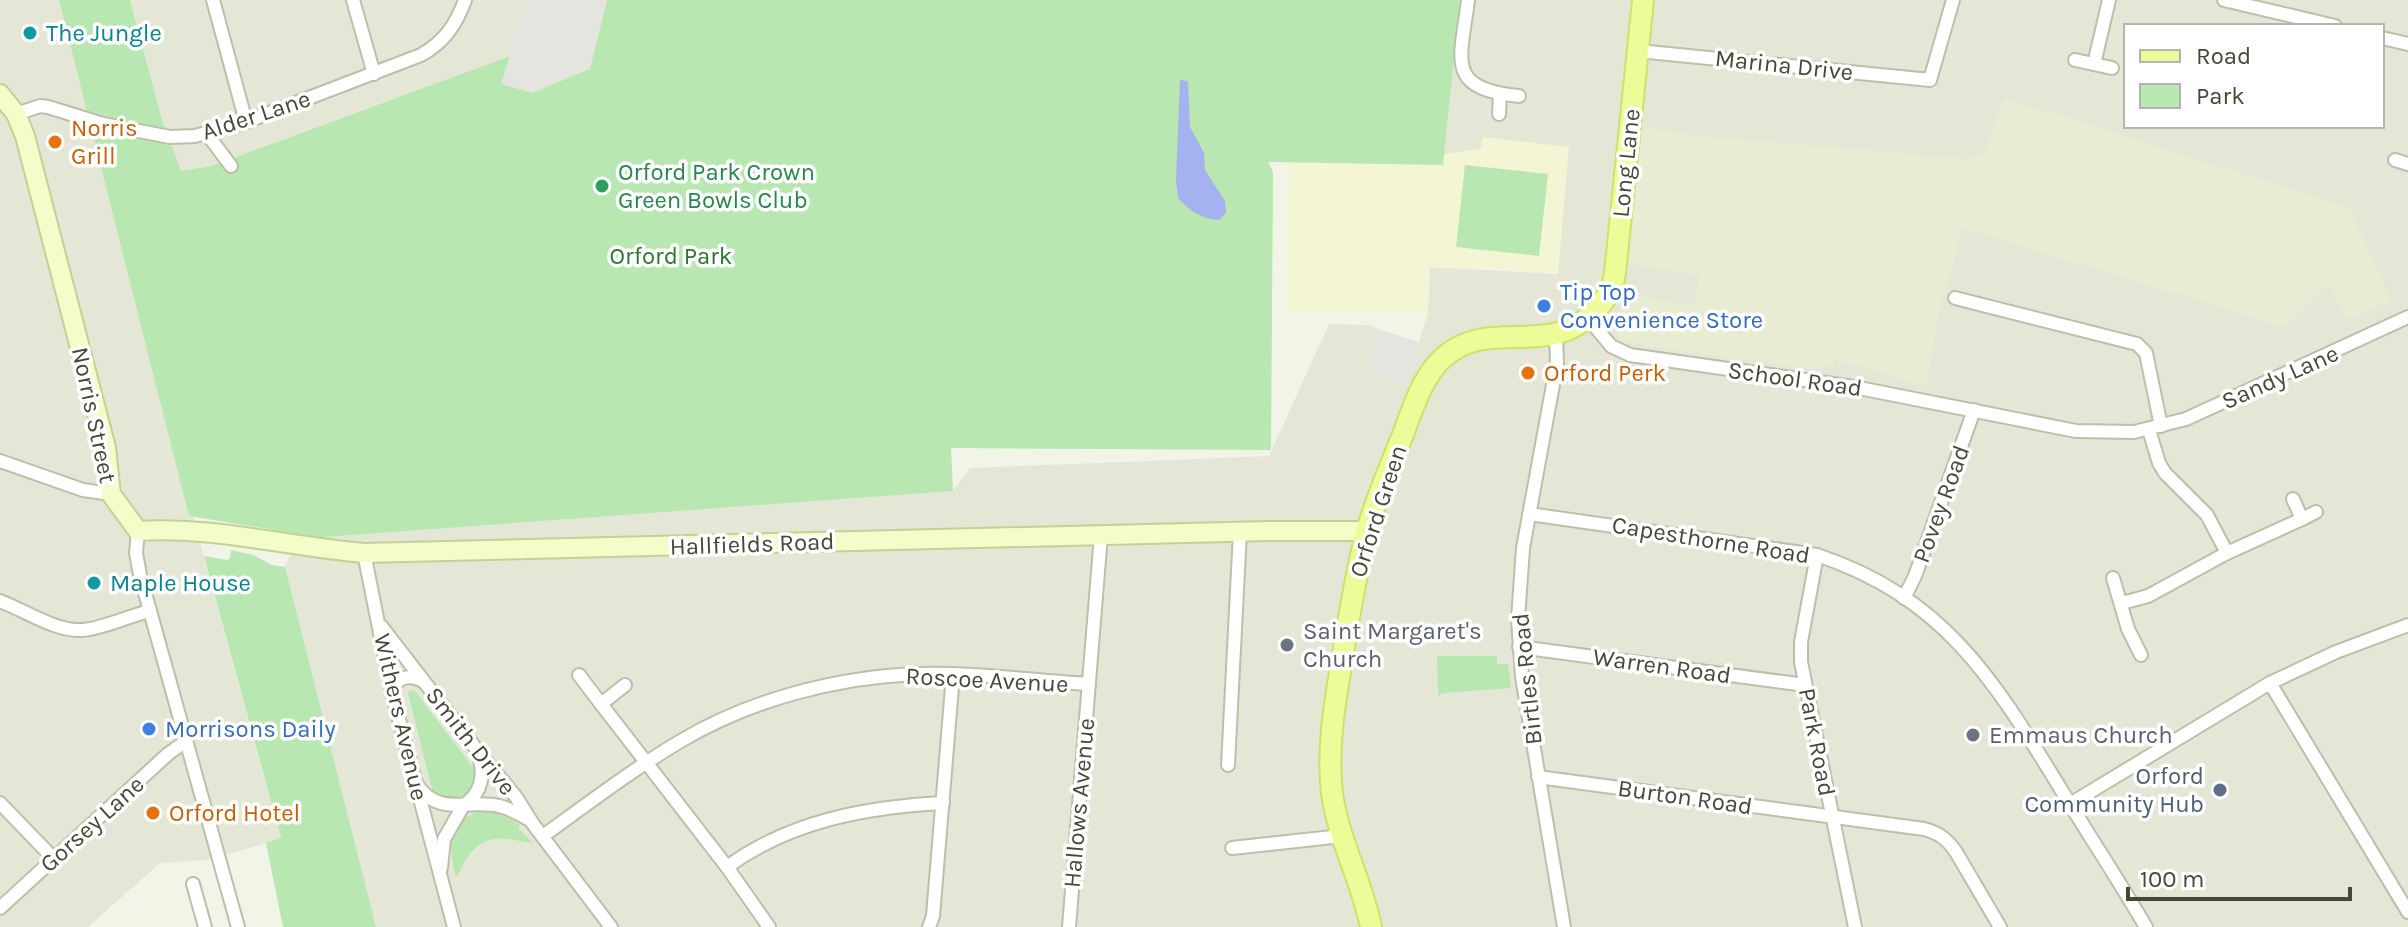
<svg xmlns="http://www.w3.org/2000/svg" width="2408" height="927" font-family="Karla,sans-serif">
	<rect width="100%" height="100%" fill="#f2f4e8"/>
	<!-- residential -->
	<g fill="#e5e7d6" fill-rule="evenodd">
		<path d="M0,0H68L161,119L130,0H527L510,56L210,166L109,185L206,565L281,839L207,860L160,863L88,927H0Z"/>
		<path d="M1460,0H2408V927H374L285,567L297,539L953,491L970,468L1269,456L1329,324L1369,325L1381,330L1367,370L1406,385L1428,313L1429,267L1558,274L1483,138L1481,149L1444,154ZM2126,26H2382V126H2126Z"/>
	</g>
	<!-- commercial -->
	<path fill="#f4f5d4" d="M1483,137L1569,147L1558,274L1500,269L1430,267L1428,313L1286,311L1289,163L1442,165L1444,154L1481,149Z"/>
	<!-- education -->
	<path fill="#e8ecd2" d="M2004,98L2349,208L2391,300L2347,320L2329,284L2286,327L1963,228L1939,312L1927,386L1834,359V366L1810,367V369L1622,342L1618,338L1624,294L1694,306L1699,275L1629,263L1642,128L1699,136L1965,159L1984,154Z"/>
	<!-- green -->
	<g fill="#b8e7b2">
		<path d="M59,0H130L162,120L181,171L211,166L510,56L527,0H1460L1443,165L1268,162L1273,172L1271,450L951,448L953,491L297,539L275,530L189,516Z"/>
		<path d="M1465,165L1548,174L1539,256L1456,247Z"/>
		<path d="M231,550L253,555L272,565L285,567L376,927H283L266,843L281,838L204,556L227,560L230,558Z"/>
		<path d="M1437,656H1497V664H1508L1511,688L1443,693L1438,696Z"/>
		<path d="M411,690L415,691L478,774C472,796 454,805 433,793L408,693Z"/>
		<path d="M480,811C496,811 507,816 520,825L518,828L533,843C509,841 490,829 469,855C464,862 461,871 456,877C449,849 444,821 480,811Z"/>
	</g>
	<!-- parking -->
	<g fill="#e5e5e0">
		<path d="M527,0H607L590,69L532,93L501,84Z"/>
		<path d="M1381,330L1419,342L1406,386L1367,370Z"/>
	</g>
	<!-- water -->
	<path fill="#a6b1ef" d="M1180,80L1188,81L1190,127L1204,153L1205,170L1225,201L1226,213L1219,220C1201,219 1190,211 1178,198L1176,181Z"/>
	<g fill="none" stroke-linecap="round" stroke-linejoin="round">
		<!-- street casing -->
		<g stroke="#bdbfab" stroke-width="16">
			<g id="street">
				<path d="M213,0L246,122"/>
				<path d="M353,0L374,74"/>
				<path d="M1468,0C1461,59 1444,89 1519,96"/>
				<path d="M2224,0L2335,26"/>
				<path d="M2382,38L2408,44"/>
				<path d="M1638,51L1930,80L1953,0"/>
				<path d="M2075,60L2112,68"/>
				<path d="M2094,64L2109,0"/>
				<path d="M16,114L40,106L48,107L103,124L170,137L195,136L246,122L421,55C444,42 456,25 465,0"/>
				<path d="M1499,114L1500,94"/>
				<path d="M207,134L231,166"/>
				<path d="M2395,160L2408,164"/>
				<path d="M1955,298L2137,344L2146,353L2161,426"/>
				<path d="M1588,318L1611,346L1630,355L1854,387L2076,431L2134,432L2186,419L2408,317"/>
				<path d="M1556,335L1557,363L1523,548L1518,619L1522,677L1564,927"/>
				<path d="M2149,430L2159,463L2165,473L2207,515L2227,553"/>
				<path d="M0,461L83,490L111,494"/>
				<path d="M2293,499L2302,519L2316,512"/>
				<path d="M1529,514L1817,555C1946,598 1995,682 2062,791C2090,837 2119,881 2146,927"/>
				<path d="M138,531L136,553L140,575L238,927"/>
				<path d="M364,553L392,693L454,927"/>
				<path d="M1817,555L1801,642V662L1855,927"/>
				<path d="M2113,578L2128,629L2141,655"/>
				<path d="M1904,598L1915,576L1974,410"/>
				<path d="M0,601C24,610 56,632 83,630C105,628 128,616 150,611"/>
				<path d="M2122,603L2148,596L2227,553L2302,519"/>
				<path d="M381,626L477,750L516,797L533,824L611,927"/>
				<path d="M1519,647L1805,685"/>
				<path d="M579,675L601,704L625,685"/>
				<path d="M2270,683L2408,912"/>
				<path d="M392,693C396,676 409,674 423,681"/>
				<path d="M601,704L727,867L769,927"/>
				<path d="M1228,765L1240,532"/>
				<path d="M1538,777L1924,829C1939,833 1947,839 1956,852L2000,927"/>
				<path d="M417,785C439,817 468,799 499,806C509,808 519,814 528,819"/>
				<path d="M0,803L53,858"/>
				<path d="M2070,804L2270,683L2336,652L2408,625"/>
				<path d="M464,805C483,792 485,773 478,753"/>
				<path d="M543,836C587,804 632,770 679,742C749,700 836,677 918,674C975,672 1032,681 1089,684"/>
				<path d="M1232,848L1342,836"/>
				<path d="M727,867C790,821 866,807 943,803"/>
				<path d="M441,868L444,839L463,806"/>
				<path d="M193,884L205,927"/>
				<path d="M0,908L168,754L186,741"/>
				<path d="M929,927L933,916L953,675"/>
				<path d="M1069,927L1101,535"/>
			</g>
		</g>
		<!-- secondary casing -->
		<g stroke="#c6cf96" stroke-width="22">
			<path id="secondary" d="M0,94L16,114L25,136L106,448L111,494L138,531C214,526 289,547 364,553L1268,531H1367"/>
		</g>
		<!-- primary casing -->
		<g stroke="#d0e169" stroke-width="24">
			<path id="primary" d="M1371,927C1362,881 1338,839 1332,793C1327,751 1334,707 1341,666C1348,622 1355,577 1366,534C1375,501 1389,469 1402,437C1412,411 1422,376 1444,357C1491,316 1549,360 1596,310C1607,299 1613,288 1615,273L1643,0"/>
		</g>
		<!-- street -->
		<use href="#street" stroke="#fff" stroke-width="12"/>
		<!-- secondary -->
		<use href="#secondary" stroke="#f3fdc9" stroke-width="18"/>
		<!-- primary -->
		<use href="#primary" stroke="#edfb99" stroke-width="20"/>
	</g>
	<!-- markers -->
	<g fill="#0f9aa8" stroke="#fff" stroke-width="3">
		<circle cx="30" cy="33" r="8"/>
		<circle cx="94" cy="583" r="8"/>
	</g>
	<g fill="#e8710a" stroke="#fff" stroke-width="3">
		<circle cx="55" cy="142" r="8"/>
		<circle cx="1528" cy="373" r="8"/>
		<circle cx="153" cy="813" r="8"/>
	</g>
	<circle fill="#2e9e5b" stroke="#fff" stroke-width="3" cx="602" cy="186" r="8"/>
	<g fill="#3f7fe0" stroke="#fff" stroke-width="3">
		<circle cx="1544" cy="306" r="8"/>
		<circle cx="149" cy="729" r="8"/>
	</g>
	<g fill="#6b7280" stroke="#fff" stroke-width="3">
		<circle cx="1287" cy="645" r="8"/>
		<circle cx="1973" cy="735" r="8"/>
	</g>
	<circle fill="#5c6f8a" stroke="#fff" stroke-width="3" cx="2220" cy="790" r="8"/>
	<g text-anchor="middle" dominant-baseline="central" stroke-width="7" stroke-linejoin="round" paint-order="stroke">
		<!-- culture labels -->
		<g font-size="24" fill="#0d838f" stroke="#fff" text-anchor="start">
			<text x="46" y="33">The Jungle</text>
			<text x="110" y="583">Maple House</text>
		</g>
		<!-- street labels -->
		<g font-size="24" fill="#464737" stroke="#fff">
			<text transform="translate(1784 65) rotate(6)">Marina Drive</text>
			<text transform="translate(256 115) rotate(-18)">Alder Lane</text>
			<text transform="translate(1626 163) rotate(-84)">Long Lane</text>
			<text transform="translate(2280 377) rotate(-24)">Sandy Lane</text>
			<text transform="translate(1795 379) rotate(8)">School Road</text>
			<text transform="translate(94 415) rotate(78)">Norris Street</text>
			<text transform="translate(1941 504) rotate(-70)">Povey Road</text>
			<text transform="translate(1378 511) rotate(-72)">Orford Green</text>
			<text transform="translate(1711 540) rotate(9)">Capesthorne Road</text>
			<text transform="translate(752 544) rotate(-2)">Hallfields Road</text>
			<text transform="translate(1662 666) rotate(8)">Warren Road</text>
			<text transform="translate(1527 679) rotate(-96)">Birtles Road</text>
			<text transform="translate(987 680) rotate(3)">Roscoe Avenue</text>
			<text transform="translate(401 717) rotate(77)">Withers Avenue</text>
			<text transform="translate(471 741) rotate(52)">Smith Drive</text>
			<text transform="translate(1817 742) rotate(79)">Park Road</text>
			<text transform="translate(1685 797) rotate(8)">Burton Road</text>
			<text transform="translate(1079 803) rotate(-85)">Hallows Avenue</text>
			<text transform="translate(92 824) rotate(-42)">Gorsey Lane</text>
		</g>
		<!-- food labels -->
		<g font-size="24" fill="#c56008" stroke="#fff" text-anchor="start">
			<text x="71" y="128">Norris<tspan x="71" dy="28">Grill</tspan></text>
			<text x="1544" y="373">Orford Perk</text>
			<text x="169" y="813">Orford Hotel</text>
		</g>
		<!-- leisure labels -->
		<g font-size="24" fill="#27864d" stroke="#fff" text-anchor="start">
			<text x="618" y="172">Orford Park Crown<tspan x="618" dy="28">Green Bowls Club</tspan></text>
		</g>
		<!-- park labels -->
		<g font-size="24" fill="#2b7730" stroke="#fff">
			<text x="671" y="256">Orford Park</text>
		</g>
		<!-- shop labels -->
		<g font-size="24" fill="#366cbe" stroke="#fff" text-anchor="start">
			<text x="1560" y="292">Tip Top<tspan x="1560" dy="28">Convenience Store</tspan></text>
			<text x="165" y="729">Morrisons Daily</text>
		</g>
		<!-- worship labels -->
		<g font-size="24" fill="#5b616d" stroke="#fff" text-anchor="start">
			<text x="1303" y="631">Saint Margaret's<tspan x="1303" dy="28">Church</tspan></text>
			<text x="1989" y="735">Emmaus Church</text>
		</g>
		<!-- service labels -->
		<g font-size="24" fill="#4e5e75" stroke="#fff" text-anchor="end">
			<text x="2204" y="776">Orford<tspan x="2204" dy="28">Community Hub</tspan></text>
		</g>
	</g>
	<!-- legend -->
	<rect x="2124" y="24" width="260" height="104" fill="#ffffff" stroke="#b5b5af" stroke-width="2"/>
	<rect x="2140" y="50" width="40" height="12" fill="#edfb99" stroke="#b5b5af" stroke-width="2"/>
	<text x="2196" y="64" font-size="24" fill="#464737">Road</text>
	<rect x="2140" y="84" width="40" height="24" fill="#b8e7b2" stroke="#b5b5af" stroke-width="2"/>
	<text x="2196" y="104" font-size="24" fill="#464737">Park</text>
	<!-- scale -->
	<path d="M2128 887v12h222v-12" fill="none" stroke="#464737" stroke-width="4"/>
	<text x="2140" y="887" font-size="24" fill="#464737" stroke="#ffffff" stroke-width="6" paint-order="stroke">100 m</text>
</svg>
